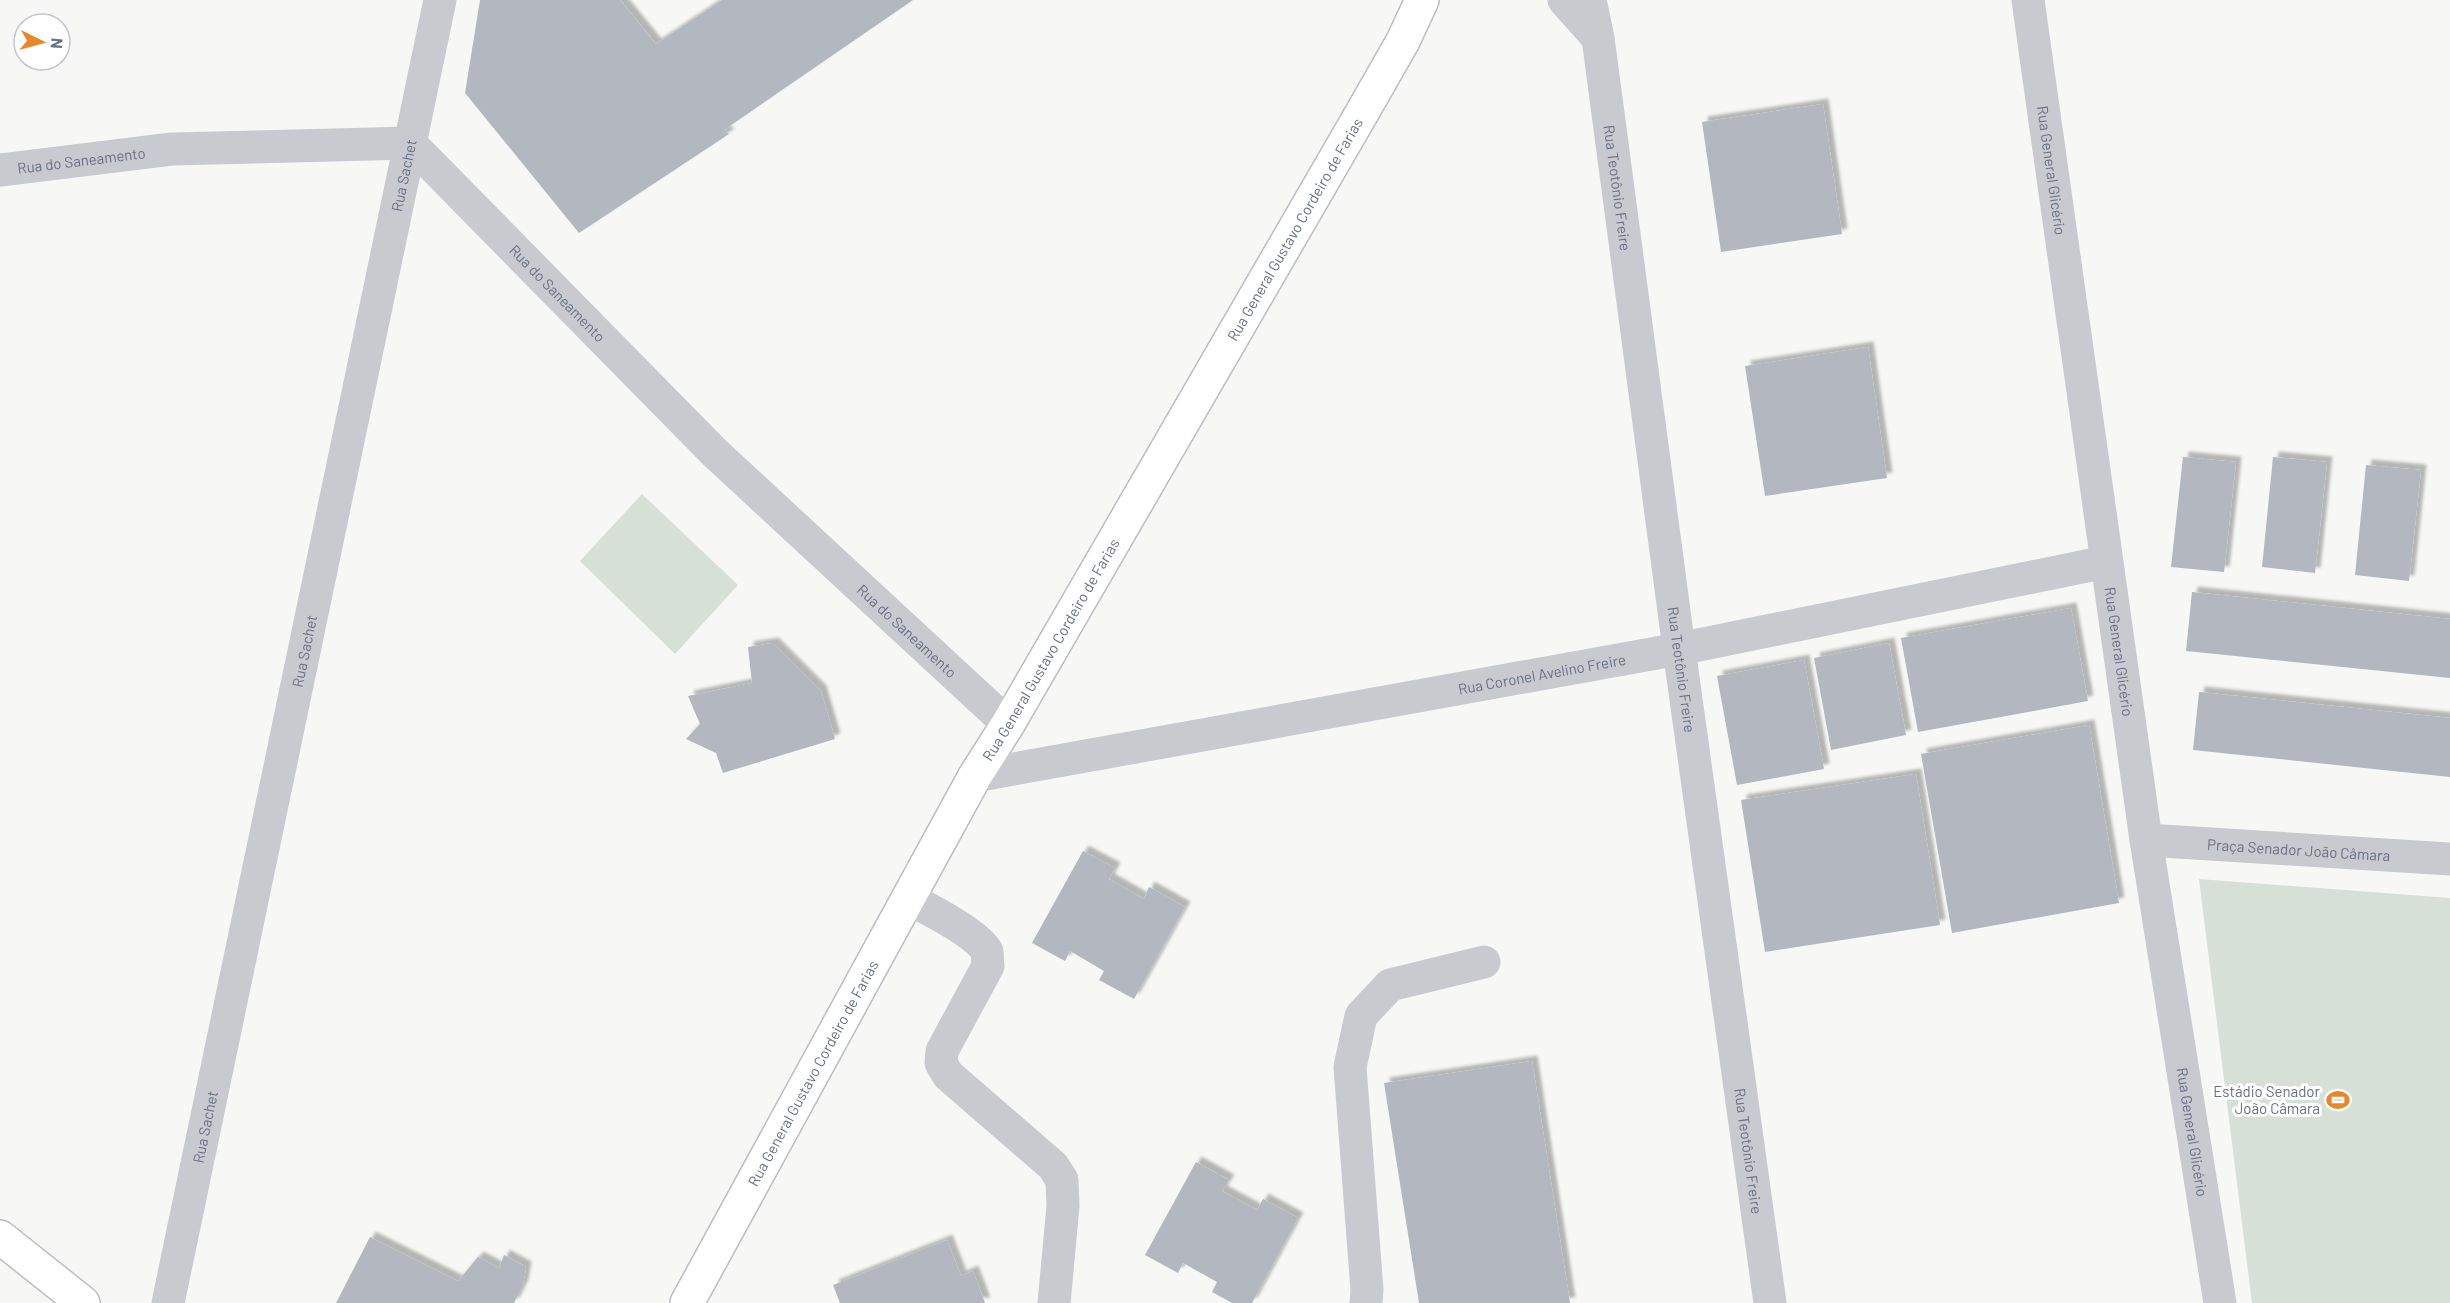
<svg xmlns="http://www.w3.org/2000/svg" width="2450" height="1303" font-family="Barlow,sans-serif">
	<defs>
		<filter id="shadow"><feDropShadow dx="5.5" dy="-5.5" stdDeviation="1.5" flood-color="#0004"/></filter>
	</defs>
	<rect width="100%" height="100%" fill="#f7f8f5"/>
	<!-- green -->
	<g fill="#d7e0d6">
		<path d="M642,494L738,585L675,654L580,561Z"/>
		<path d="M2199,879L2450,898V1303H2252Z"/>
	</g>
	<!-- building -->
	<g fill="#b3b7bf" filter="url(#shadow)">
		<path d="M480,0H620L656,44L722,0H913L724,130L729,134L579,233L465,93Z"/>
		<path d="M1823,104L1842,234L1721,252L1702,122Z"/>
		<path d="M1868,347L1887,478L1765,496L1745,366Z"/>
		<path d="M2183,457L2236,462L2224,572L2171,567Z"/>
		<path d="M2273,457L2327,462L2315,573L2262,567Z"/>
		<path d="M2366,465L2421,470L2409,581L2355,575Z"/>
		<path d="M2192,592L2450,619V678L2186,651Z"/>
		<path d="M2071,608L2088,701L1918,732L1901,638Z"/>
		<path d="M773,643L821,691L835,739L723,773L716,753L686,739L700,724L688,696L752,683L748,647Z"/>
		<path d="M1889,643L1906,735L1831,750L1814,658Z"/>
		<path d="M1804,660L1824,769L1737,785L1717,676Z"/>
		<path d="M2199,692L2450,718V777L2193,750Z"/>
		<path d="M2089,725L2119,903L1952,933L1921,754Z"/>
		<path d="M1916,774L1940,925L1765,952L1741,800Z"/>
		<path d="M1083,851L1115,868L1109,879L1144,899L1149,887L1185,907L1134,999L1099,980L1104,971L1070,951L1065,961L1032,943Z"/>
		<path d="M1532,1061L1570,1303H1419L1384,1083Z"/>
		<path d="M1196,1162L1229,1180L1222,1191L1257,1210L1263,1199L1298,1218L1252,1303H1232L1212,1292L1217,1282L1183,1263L1178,1273L1145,1255Z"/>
		<path d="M370,1237L458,1281L478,1257L499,1268L504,1255L526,1267L523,1285L514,1303H336Z"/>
		<path d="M947,1240L961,1276L973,1271L985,1303H840L833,1285Z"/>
	</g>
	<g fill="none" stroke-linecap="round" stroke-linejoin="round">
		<!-- major casing -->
		<g stroke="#bbbdc2" stroke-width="36">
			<g id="major">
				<path d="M0,1237L83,1303"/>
				<path id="s7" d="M687,1303L975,776L1008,724L1363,111L1403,41L1422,0"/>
			</g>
		</g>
		<!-- minor -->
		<g stroke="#c8cacf" stroke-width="33">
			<path d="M1564,0L1597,37"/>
			<path id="s1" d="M1590,0L1598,38L1679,649L1770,1303"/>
			<path id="s2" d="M2028,0L2146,840L2220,1303"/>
			<path id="s3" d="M0,170L172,149L410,143L715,453L1008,724"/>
			<path id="s4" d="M975,776L1679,649L2106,562"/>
			<path id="s5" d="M2146,840L2450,859"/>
			<path d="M909,899C925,907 982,936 987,952C988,956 987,962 988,966L942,1051L941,1063L948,1075L1053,1166L1062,1180L1063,1206L1054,1303"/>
			<path id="s6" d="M168,1303L440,0"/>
			<path d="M1366,1303L1367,1290L1350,1067L1361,1016L1390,985L1484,962"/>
		</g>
		<!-- major -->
		<use href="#major" stroke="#fff" stroke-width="33"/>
	</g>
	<!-- icons -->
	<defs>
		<g id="stadium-bare" transform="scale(1.8)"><path d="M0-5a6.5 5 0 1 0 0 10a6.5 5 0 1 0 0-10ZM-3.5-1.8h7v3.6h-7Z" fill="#e78726" stroke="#fff" stroke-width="2.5" paint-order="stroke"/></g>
	</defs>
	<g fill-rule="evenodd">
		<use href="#stadium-bare" x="2338" y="1100"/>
	</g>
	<g text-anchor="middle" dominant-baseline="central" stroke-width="6" stroke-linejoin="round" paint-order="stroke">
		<!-- street labels -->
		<g font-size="15" fill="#667087" stroke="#fff">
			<text stroke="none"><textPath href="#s3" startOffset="82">Rua do Saneamento</textPath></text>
			<text stroke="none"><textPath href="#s2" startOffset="172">Rua General Glicério</textPath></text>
			<text stroke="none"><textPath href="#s6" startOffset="1152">Rua Sachet</textPath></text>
			<text stroke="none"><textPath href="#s1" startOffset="190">Rua Teotônio Freire</textPath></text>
			<text stroke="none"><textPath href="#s7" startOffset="1234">Rua General Gustavo Cordeiro de Farias</textPath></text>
			<text stroke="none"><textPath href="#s3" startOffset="622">Rua do Saneamento</textPath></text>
			<text stroke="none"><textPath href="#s3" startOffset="1108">Rua do Saneamento</textPath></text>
			<text stroke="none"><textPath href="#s7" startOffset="748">Rua General Gustavo Cordeiro de Farias</textPath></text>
			<text stroke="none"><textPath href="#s6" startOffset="666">Rua Sachet</textPath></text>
			<text stroke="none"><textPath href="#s2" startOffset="658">Rua General Glicério</textPath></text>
			<text stroke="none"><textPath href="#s1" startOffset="676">Rua Teotônio Freire</textPath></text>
			<text stroke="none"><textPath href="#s4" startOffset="576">Rua Coronel Avelino Freire</textPath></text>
			<text stroke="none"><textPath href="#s5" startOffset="153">Praça Senador João Câmara</textPath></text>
			<text stroke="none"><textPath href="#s7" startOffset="262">Rua General Gustavo Cordeiro de Farias</textPath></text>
			<text stroke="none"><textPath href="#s6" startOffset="180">Rua Sachet</textPath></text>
			<text stroke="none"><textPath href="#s2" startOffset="1144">Rua General Glicério</textPath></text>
			<text stroke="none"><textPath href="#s1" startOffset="1162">Rua Teotônio Freire</textPath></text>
		</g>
		<!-- poi labels -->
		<g font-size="15" fill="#667087" stroke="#fff" text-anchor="end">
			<text x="2320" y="1091">Estádio Senador<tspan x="2320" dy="17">João Câmara</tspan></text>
		</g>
	</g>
	<!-- north arrow -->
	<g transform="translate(42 42) rotate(95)"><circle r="28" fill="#ffffff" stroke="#c2c6cf" stroke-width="1.5"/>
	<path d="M0-4.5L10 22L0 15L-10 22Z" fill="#e78726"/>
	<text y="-9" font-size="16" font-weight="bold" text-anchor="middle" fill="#667087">N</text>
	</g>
</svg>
